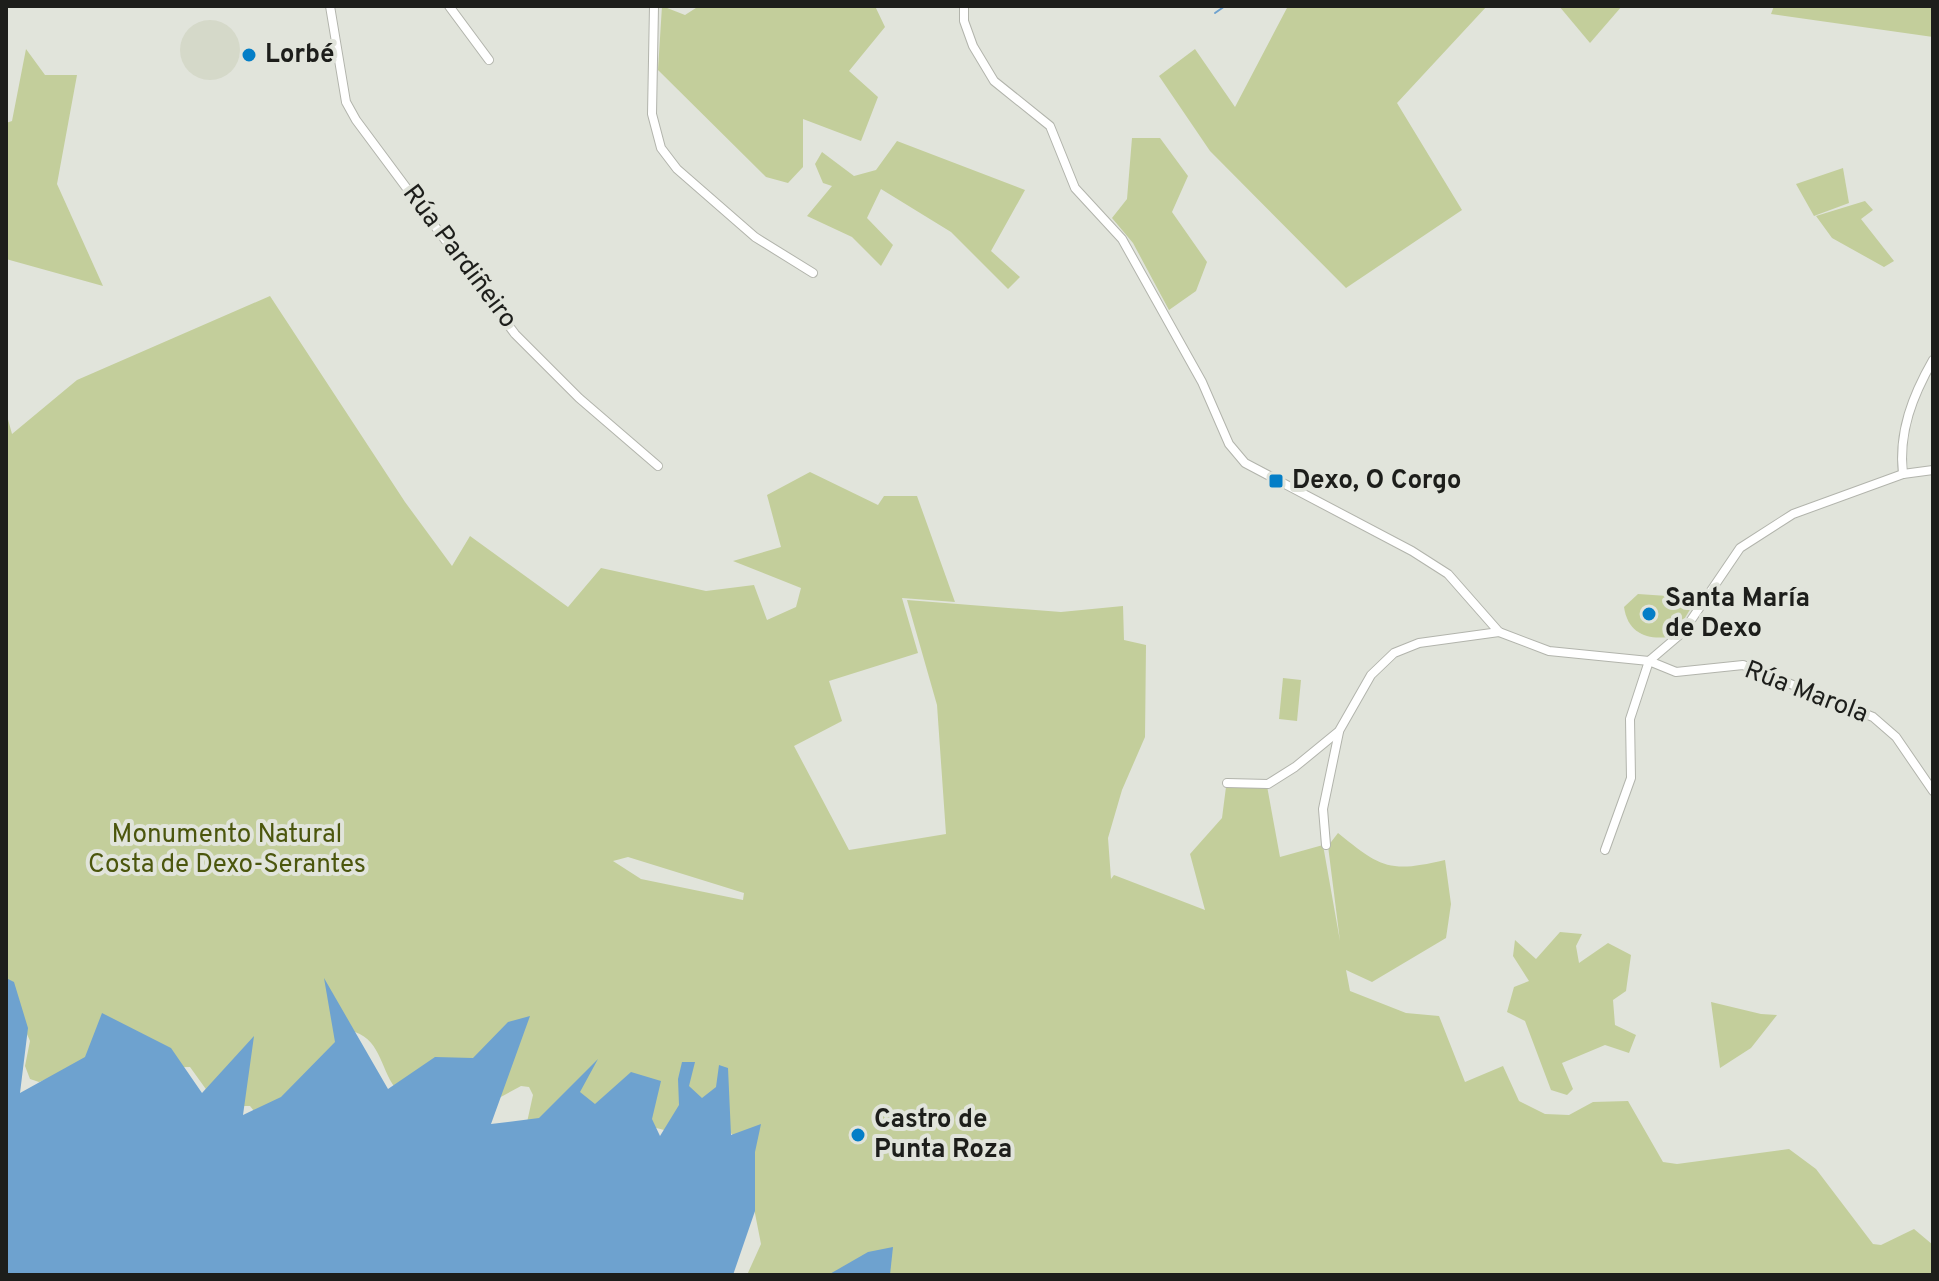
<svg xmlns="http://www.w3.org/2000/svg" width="1939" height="1281" font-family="Overpass,sans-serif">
	<rect width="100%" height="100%" fill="#e1e4db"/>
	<!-- built -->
	<circle fill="#d5d9c9" cx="210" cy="50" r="30"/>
	<!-- green -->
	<g fill="#c3ce9b" fill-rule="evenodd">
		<path d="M662,6L685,15L699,6H875L885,27L849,71L878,97L861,141L803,119V167L788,183L766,177L658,70Z"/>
		<path d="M1288,6H1487L1397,103L1462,210L1346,288L1210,151L1159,76L1195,49L1235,107Z"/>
		<path d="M1559,6H1622L1590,43Z"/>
		<path d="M1774,6H1933V37L1771,14Z"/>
		<path d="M26,49L45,75H77L57,184L103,286L6,259V123L12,121Z"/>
		<path d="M1132,138H1160L1188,176L1172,212L1207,262L1196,291L1169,310L1133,243L1112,218L1127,199Z"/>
		<path d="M897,141L1025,190L991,251L1020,277L1008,289L951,232L881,189L867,218L893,245L881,266L852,237L807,216L832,186L823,183L815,164L822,152L854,176L876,170Z"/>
		<path d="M1843,168L1849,203L1814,216L1796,184Z"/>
		<path d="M1865,201L1873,210L1861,219L1894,261L1884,267L1832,238L1816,216Z"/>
		<path d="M270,296L405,502L452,566L470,536L568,607L601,568L706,591L754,585L767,620L796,607L801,588L733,561L781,547L767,495L810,472L878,505L884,496H917L955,602L902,598L918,653L829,681L842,721L794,746L849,850L946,834L937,705L907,600L1061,612L1123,606L1124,640L1146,645L1145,737L1122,790L1108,838L1111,879L1114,875L1205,910L1190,854L1222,818L1226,787L1267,786L1280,857L1323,845L1340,941L1328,846L1338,833C1381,868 1390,873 1445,860L1451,904L1446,938L1372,982L1346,970L1350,991L1406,1013L1439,1016L1465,1082L1503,1066L1519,1101L1545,1114L1569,1115L1593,1102L1628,1101L1663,1162L1677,1164L1789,1149L1816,1169L1873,1244L1881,1245L1914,1229L1933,1245V1275H747L761,1244L741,1142L726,1129L664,1130L592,1111L524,1136L533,1095L529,1087L521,1086L488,1104L398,1091C381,1073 382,1041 355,1032L337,1079L254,1111L250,1106H232L208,1092L190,1067L73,1069L39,1082L30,1079L25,1066L30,1041L6,985V412L12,434L77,380ZM628,857L744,893L743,900L641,879L613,861Z"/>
		<path d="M1638,594L1697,598L1674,636C1650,641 1628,635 1624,607Z"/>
		<path d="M1283,678L1301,680L1297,721L1279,719Z"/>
		<path d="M1560,932L1582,934L1576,946L1579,963L1608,943L1631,955L1626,991L1613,1000L1615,1025L1636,1035L1629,1053L1605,1045L1562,1063L1573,1089L1567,1095L1551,1090L1525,1021L1507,1012L1514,987L1529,981L1513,956L1515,940L1536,959Z"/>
		<path d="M1711,1002L1761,1014L1777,1015L1751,1048L1720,1068Z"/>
	</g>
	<!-- water -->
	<g fill="#6ea2cf">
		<path d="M6,978L14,982L28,1028L20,1093L85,1057L102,1013L171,1048L202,1093L254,1036L243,1115L281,1097L335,1042L324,978L388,1089L435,1057L473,1058L508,1022L530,1016L491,1124L539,1118L598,1059L580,1092L595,1104L631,1072L661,1081L652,1119L660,1136L679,1105L678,1079L682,1062H695L689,1086L702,1098L716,1087L719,1065L728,1068L731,1135L761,1124L755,1152V1211L733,1275H6Z"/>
		<path d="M893,1247L890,1275H828L868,1252Z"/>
	</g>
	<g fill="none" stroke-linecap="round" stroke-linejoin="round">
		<!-- stream -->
		<path stroke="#6ea2cf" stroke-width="2" d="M1215,13L1225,6"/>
		<!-- minor casing -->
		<g stroke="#b2b4ac" stroke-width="10">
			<g id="minor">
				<path d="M330,6L346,102L356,120L515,334L579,398L658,466"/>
				<path d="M449,6L489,60"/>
				<path d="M654,6L652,114L661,148L677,169L755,237L813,273"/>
				<path d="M964,6V21L973,46L994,81L1050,126L1075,188L1122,239L1202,382L1229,444L1245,463L1412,551L1448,574L1499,632L1549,651L1649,661L1683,632L1740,548L1793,514L1903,474L1933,470"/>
				<path d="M1903,474C1898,432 1913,395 1933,360"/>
				<path d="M1227,783L1268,784L1295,767L1339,731L1371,675L1394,653L1419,643L1499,632"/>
				<path d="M1326,845L1323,809L1339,732"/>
				<path d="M1605,850L1631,778L1630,719L1649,661L1676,672L1743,665L1873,717L1896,737L1933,791"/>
			</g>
		</g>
		<!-- minor -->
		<use href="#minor" stroke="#fff" stroke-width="8"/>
	</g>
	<!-- markers -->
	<g fill="#047ec7" stroke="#e1e4db" stroke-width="3">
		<circle cx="249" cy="55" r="8"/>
		<rect x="1268" y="473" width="16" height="16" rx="4"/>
		<circle cx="1649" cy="614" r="8"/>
		<circle cx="858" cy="1135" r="8"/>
	</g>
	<g text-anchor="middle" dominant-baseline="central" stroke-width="8" stroke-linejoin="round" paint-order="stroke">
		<!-- poi labels -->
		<g font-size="26" font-weight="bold" fill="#1d1e1b" stroke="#e1e4db" text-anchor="start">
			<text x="265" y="55">Lorbé</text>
			<text x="1292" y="481">Dexo, O Corgo</text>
			<text x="1665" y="599">Santa María<tspan x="1665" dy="30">de Dexo</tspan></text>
			<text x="874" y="1120">Castro de<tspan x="874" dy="30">Punta Roza</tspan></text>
		</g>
		<!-- street labels -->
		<g font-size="26" fill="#1d1e1b" stroke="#e1e4db">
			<text transform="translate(459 257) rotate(53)">Rúa Pardiñeiro</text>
			<text transform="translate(1806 693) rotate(21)">Rúa Marola</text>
		</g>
		<!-- park labels -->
		<g font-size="26" fill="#4b560d" stroke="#e1e4db">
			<text x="227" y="835">Monumento Natural<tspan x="227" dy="30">Costa de Dexo-Serantes</tspan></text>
		</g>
	</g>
	<!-- border -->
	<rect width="1939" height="1281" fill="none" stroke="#1d1e1b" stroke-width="16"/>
</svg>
